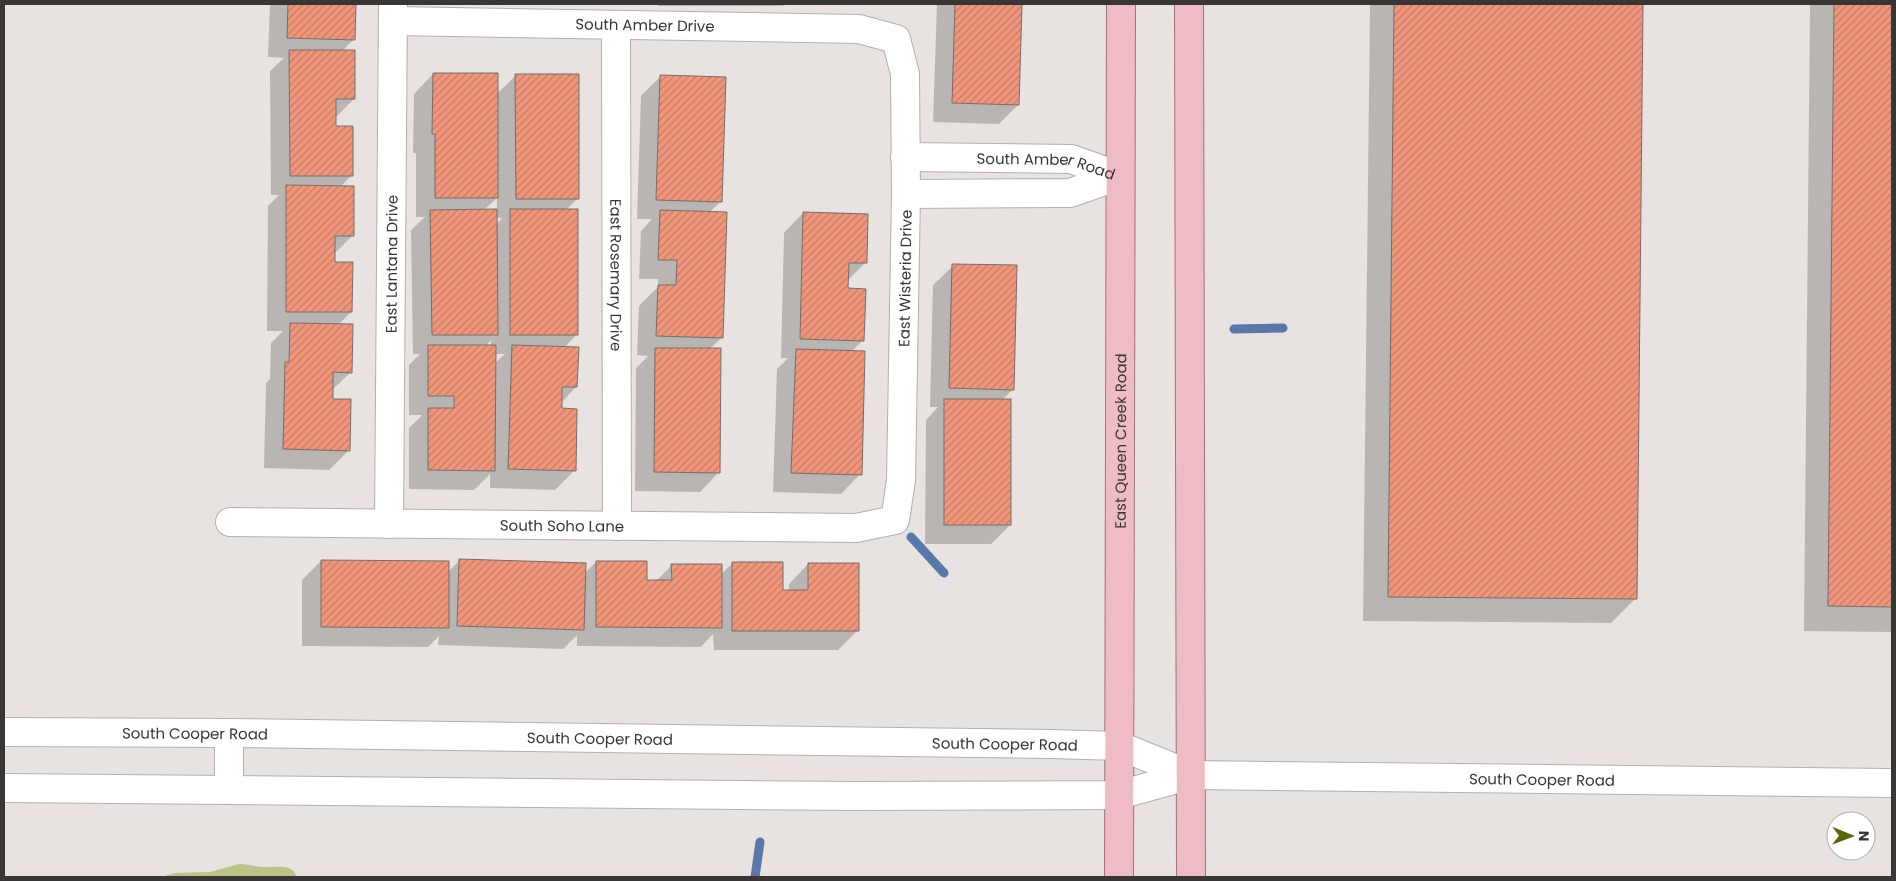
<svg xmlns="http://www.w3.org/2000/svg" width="1896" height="881" font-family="Poppins,sans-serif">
	<defs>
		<pattern id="building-hatch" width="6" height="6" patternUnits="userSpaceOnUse" patternTransform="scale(1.25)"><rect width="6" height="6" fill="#f2967b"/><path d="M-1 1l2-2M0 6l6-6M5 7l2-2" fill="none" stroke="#c57b66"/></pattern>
	</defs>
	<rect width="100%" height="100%" fill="#e8e3e0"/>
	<!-- green -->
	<path fill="#bbc387" d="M239,864C248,864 256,867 264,867C278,868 291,862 297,877H162L174,873L210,872Z"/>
	<!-- shadow -->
	<g fill="#0003" fill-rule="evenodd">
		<path d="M270,4H355L354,39L342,51L354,99L335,118V127L352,175L340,187L353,235L334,254V263L351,312L338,325L351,372L331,391V400L349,450L329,470L264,468L266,383L270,379L271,343L283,331H267L268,206L279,195H271L270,71L284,58L268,57Z"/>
		<path d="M522,4H558L556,5Z"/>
		<path d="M658,4H785L783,6H658Z"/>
		<path d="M937,4H1021L1018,105L999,124L933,122Z"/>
		<path d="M1370,4H1642L1636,598L1611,623L1363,621Z"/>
		<path d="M1810,4H1892V632L1804,631Z"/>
		<path d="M433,74L497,94L515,76L578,198L566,210L577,334L564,348L576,387L561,403L574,471L555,490L490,488V474L474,490L409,489V428L422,415H409V365L420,354H413L411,230L425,217H416V153H413L414,94ZM497,198V210H484ZM496,218H502L496,225ZM491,340V347H485ZM494,354H505L494,364Z"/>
		<path d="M660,77L721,201L709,213L721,338L710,349L719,472L700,492L635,491L636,368L648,356L637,355L639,306L658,287V279H639L641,231L652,219H637L641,96Z"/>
		<path d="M803,213L865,263L847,281V290L863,340L851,352L860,474L841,494L773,492L777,369L788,358H781L784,233Z"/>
		<path d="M953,266L1013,389L1002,400L1010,525L991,544H925L926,420L938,407H930L933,285Z"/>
		<path d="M460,560L584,574L596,562L646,582H655L672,565L720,575L733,563L782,591H789V584L808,564L858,630L838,650H714L713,634L701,647L577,646V635L563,649L438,645L439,636L428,647L302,646V580L321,561L448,572Z"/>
	</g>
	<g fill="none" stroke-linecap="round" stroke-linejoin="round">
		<!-- stream -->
		<g stroke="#5978a9" stroke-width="9">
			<path d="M1234,329L1283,328"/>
			<path d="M911,537L944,573"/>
			<path d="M755,877L760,842"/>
		</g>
	</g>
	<!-- building -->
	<g fill="url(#building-hatch)" stroke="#726e6c">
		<path d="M288,4H356L355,40L287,38Z"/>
		<path d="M955,4H1022L1019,105L952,103Z"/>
		<path d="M1394,4H1643L1637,599L1388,597Z"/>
		<path d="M1834,4H1892V607L1828,606Z"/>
		<path d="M289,50H355V99H336V126H353V176H290Z"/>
		<path d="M433,73H498V198H435V134H432Z"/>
		<path d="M515,74H579V199H516Z"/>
		<path d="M660,75L726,77L722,202L656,200Z"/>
		<path d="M286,185L354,186V236H335V262H353L352,312H286Z"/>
		<path d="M497,209L498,335H432L430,210Z"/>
		<rect x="510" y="209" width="68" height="126"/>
		<path d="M660,210L727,212L723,338L656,336L658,285H676L677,260H658Z"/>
		<path d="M803,212L868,214L867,263H849L848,288L866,289L864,341L800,339Z"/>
		<path d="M952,264L1017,265L1014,390L949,388Z"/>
		<path d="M290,323L353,324L352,373L333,372V399H351L350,451L283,449L285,362H289Z"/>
		<path d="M428,345H496L495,471L428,470V408H454V396H428Z"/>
		<path d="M512,345L579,347L577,387H562V408L577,409L576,471L508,469Z"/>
		<path d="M655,348H721L720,473L654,472Z"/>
		<path d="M796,349L865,351L862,475L791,473Z"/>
		<rect x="944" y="399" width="67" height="126"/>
		<path d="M459,559L586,563L584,630L457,626Z"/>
		<path d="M321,560L449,561V628L321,627Z"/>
		<path d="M596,561H647V580H672L671,564H722V628L596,627Z"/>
		<path d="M732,562H783V590H808V563H859V631H732Z"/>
	</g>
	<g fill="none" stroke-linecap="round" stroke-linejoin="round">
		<!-- minor casing -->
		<g stroke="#b3afac" stroke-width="30">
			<g id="minor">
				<path id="s1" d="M616,25L617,526"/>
				<path id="s2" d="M905,157L1071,159L1119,176"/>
				<path d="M906,194L1070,193L1119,176"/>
				<path id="s3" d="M230,522L856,528L895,520L901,480L906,194L905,74L896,39L859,29L393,21"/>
				<path id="s4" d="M389,524L393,4"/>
				<path id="s5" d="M1191,775L1892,783"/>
			</g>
		</g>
		<!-- secondary casing -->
		<g stroke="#b3afac" stroke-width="30">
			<g id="secondary">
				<path id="s6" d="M4,732L229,733L1050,744L1120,746L1191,775"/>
				<path d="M229,733V790"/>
				<path d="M4,788L854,796L1119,795L1191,775"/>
			</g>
		</g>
		<!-- primary casing -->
		<g stroke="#a86f78" stroke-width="30">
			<g id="primary">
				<path d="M1189,4L1191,877"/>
				<path id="s7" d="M1119,877L1121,4"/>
			</g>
		</g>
		<!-- minor -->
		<use href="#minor" stroke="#fff" stroke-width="28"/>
		<!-- secondary -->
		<use href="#secondary" stroke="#fff" stroke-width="28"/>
		<!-- primary -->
		<use href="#primary" stroke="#efbbc4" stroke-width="28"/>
	</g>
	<g text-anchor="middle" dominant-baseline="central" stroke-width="5" stroke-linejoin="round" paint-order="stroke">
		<!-- street labels -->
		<g font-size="15" fill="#383635" stroke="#fff">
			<text transform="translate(645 25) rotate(1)">South Amber Drive</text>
			<text stroke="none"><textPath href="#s2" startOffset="142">South Amber Road</textPath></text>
			<text stroke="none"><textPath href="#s4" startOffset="260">East Lantana Drive</textPath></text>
			<text stroke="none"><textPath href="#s1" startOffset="250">East Rosemary Drive</textPath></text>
			<text stroke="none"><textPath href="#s3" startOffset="908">East Wisteria Drive</textPath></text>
			<text stroke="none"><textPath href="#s7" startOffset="436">East Queen Creek Road</textPath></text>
			<text stroke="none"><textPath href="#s3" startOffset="332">South Soho Lane</textPath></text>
			<text stroke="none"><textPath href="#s6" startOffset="191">South Cooper Road</textPath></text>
			<text stroke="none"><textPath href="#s6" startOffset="596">South Cooper Road</textPath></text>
			<text stroke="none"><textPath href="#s6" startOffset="1001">South Cooper Road</textPath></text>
			<text stroke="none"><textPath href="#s5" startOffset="351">South Cooper Road</textPath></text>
		</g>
	</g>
	<!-- border -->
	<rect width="1896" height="881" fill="none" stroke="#383635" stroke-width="10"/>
	<!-- north arrow -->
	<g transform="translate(1851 836) rotate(91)"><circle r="24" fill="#ffffff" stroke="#afafae"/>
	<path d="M0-4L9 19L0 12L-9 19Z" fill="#5a6507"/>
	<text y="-8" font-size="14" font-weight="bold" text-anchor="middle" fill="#383635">N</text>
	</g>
</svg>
